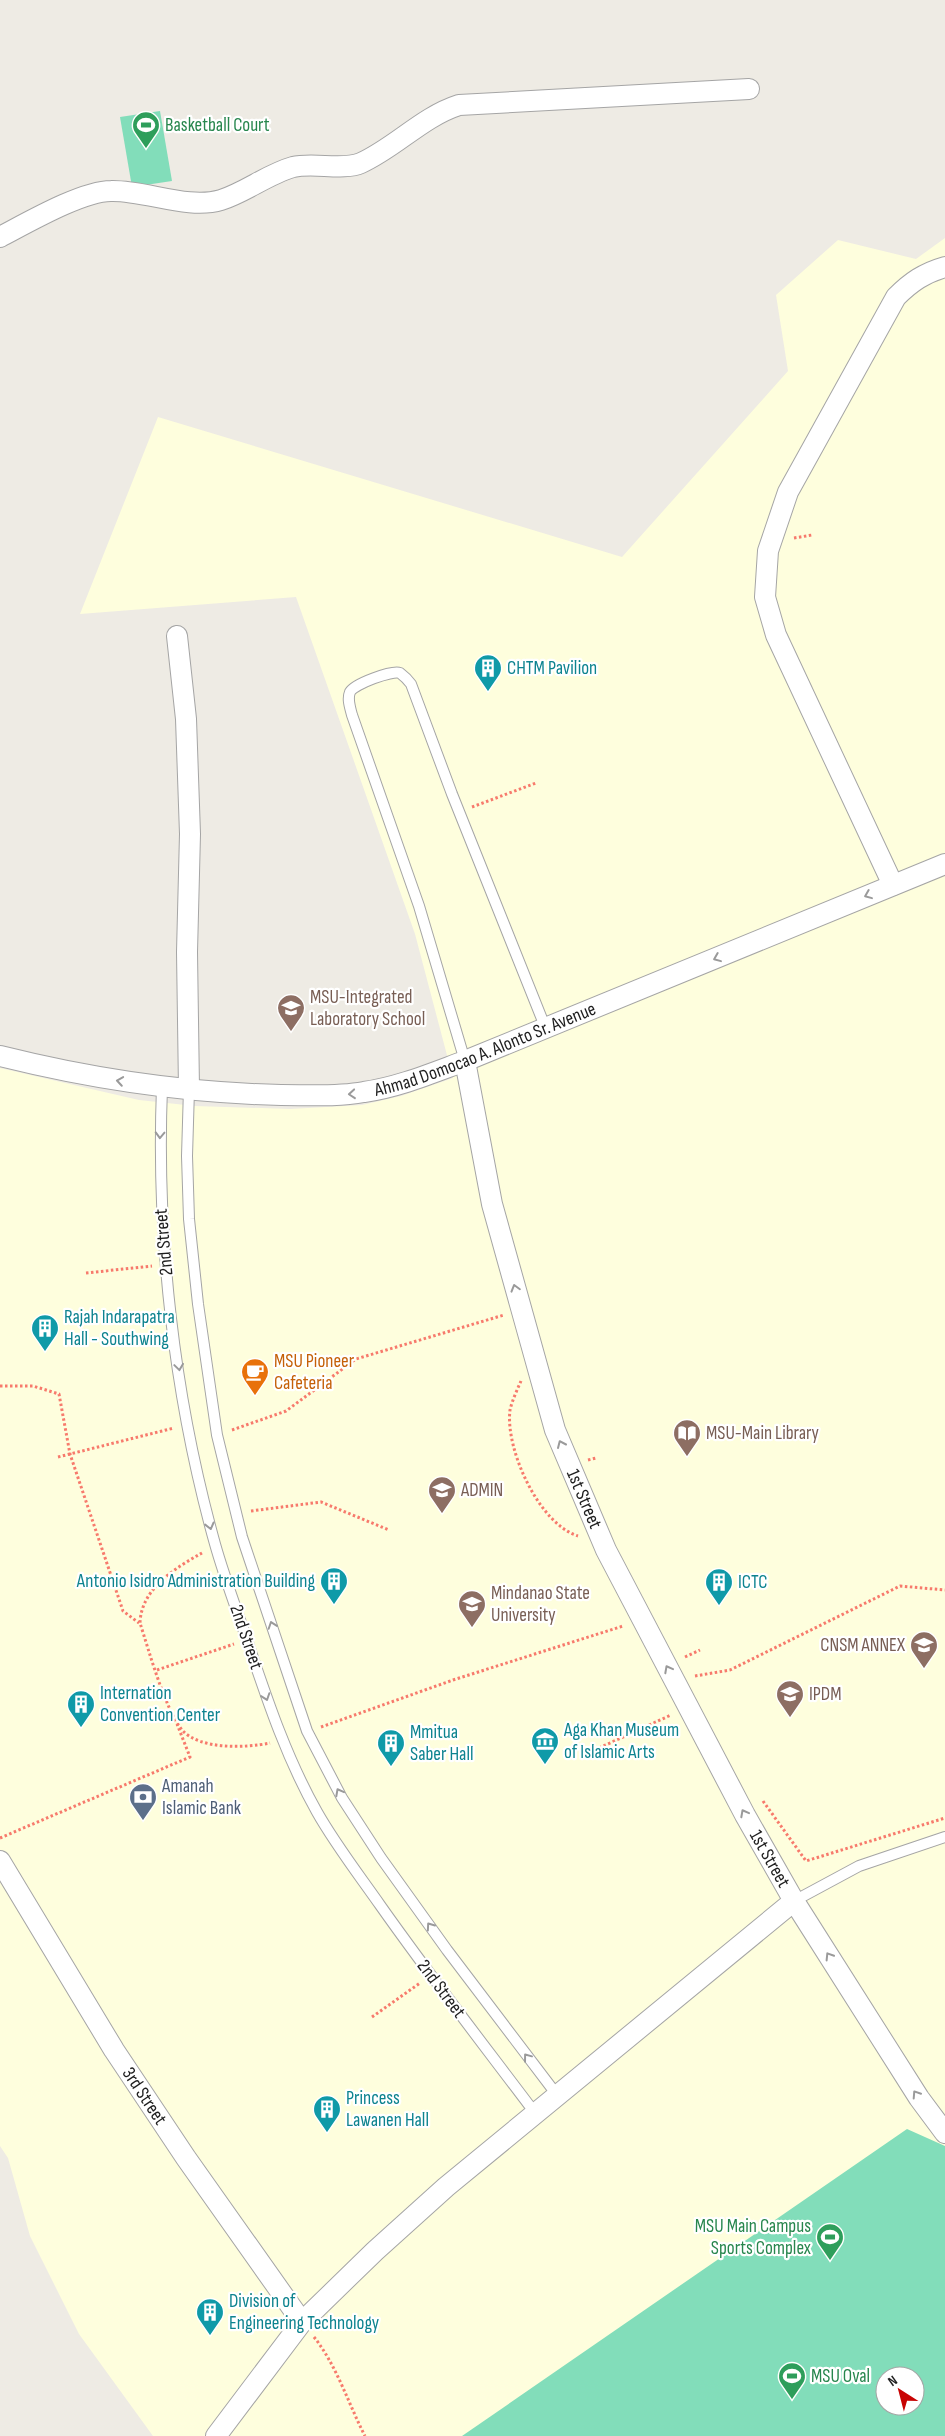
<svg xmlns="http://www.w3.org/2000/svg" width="945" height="2436" font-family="'Sofia Sans Condensed',sans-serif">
	<rect width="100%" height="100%" fill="#eeebe4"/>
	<!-- education -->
	<path fill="#fefedd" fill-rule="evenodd" d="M945,238V2436H153L79,2334L30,2236L8,2158L0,2146V1068L139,1100L195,1106L290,1109L362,1105L401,1096L453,1078L415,934L296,597L80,614L158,417L622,557L788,371L776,295L838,240L916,259ZM885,2376H915V2406H885Z"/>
	<!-- pitch -->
	<g fill="#82ddba" fill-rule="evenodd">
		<path d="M160,111L172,181L132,187L120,117Z"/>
		<path d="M907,2129L945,2146V2436H462ZM885,2376H915V2406H885Z"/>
	</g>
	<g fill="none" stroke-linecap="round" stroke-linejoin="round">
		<!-- lane casing -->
		<g stroke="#a5a5a5" stroke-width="12">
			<g id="lane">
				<path d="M465,1061L419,906L352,715C350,707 347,699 350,692C354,684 392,670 400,673C404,676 408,680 411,684L452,794L546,1029"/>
				<path d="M162,1087C156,1239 174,1397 215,1544C224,1576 236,1608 247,1640C267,1699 286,1757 317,1812C335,1844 359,1875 380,1905C430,1976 483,2044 535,2113"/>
				<path d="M189,1089L187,1156L189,1219L198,1304L217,1435L242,1537L307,1731L342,1798L381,1858L447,1950L557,2095"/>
				<path d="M794,1901L859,1866L945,1837"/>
			</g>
		</g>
		<!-- street casing -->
		<g stroke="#a5a5a5" stroke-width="22">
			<g id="street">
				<path d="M0,237C27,223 82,191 111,191C145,190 188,210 221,200C246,192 268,174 293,167C314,162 343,171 361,163C396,147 422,117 459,105L749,89"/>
				<path d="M177,636L186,719L190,834L187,952L189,1089"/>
				<path d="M893,885L776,635L765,597L768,551L788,492L896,297C911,282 924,273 945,267"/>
				<path id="s1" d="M0,1056C92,1079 186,1093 281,1095C308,1095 337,1097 364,1092C399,1087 432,1073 465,1061L945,864"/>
				<path id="s2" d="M465,1061L492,1204L555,1430L606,1550L745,1815L794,1901L919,2098L945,2133"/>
				<path id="s3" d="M0,1861L114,2050L186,2158L302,2322"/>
				<path d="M216,2436L302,2322L375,2251L446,2187L794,1901"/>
			</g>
		</g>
		<!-- path -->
		<g stroke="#f77a6c" stroke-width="3" stroke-dasharray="2.5 2.5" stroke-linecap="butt">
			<path d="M794,538L812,535"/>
			<path d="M472,807L536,783"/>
			<path d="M86,1273L152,1266"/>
			<path d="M521,1381C517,1390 512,1401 510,1410C505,1449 539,1524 578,1536"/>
			<path d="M0,1386H33L59,1394L70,1454L123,1611L139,1623"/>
			<path d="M232,1430L286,1411L356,1359L504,1315"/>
			<path d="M58,1457L174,1428"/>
			<path d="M588,1460L596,1458"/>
			<path d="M251,1511L321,1502L389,1530"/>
			<path d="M202,1553C175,1568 141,1589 140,1623C149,1651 165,1709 182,1730C200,1750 246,1748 270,1743"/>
			<path d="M685,1657L700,1650"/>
			<path d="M157,1670L234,1644"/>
			<path d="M695,1676L730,1670L900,1586L945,1590"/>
			<path d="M321,1727L453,1680L623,1626"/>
			<path d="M599,1748L671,1715"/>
			<path d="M763,1801L806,1861L945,1818"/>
			<path d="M0,1838L190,1757L177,1724"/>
			<path d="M372,2017L420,1983"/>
			<path d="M314,2337C337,2366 348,2403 365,2436"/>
		</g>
		<!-- lane -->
		<use href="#lane" stroke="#fff" stroke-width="10"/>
		<!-- street -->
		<use href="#street" stroke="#fff" stroke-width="20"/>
	</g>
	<!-- one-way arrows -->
	<defs><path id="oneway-chevron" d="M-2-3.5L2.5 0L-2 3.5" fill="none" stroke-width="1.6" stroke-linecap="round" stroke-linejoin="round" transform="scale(1.25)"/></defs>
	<g stroke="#9a9a9a">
		<use href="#oneway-chevron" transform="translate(868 895) rotate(158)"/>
		<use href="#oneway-chevron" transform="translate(717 958) rotate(158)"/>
		<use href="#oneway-chevron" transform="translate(120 1081) rotate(-171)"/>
		<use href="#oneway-chevron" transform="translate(352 1094) rotate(175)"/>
		<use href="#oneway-chevron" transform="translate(160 1135) rotate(92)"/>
		<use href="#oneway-chevron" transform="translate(515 1288) rotate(-106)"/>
		<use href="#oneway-chevron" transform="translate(179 1367) rotate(82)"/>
		<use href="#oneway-chevron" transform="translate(561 1444) rotate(-114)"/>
		<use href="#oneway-chevron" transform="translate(210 1526) rotate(76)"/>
		<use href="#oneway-chevron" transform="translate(272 1625) rotate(-109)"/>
		<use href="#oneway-chevron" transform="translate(668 1669) rotate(-118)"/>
		<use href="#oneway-chevron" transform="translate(266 1697) rotate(71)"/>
		<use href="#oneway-chevron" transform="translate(339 1792) rotate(-118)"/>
		<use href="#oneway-chevron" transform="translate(744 1813) rotate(-118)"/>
		<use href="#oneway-chevron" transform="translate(430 1926) rotate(-125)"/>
		<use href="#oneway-chevron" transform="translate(829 1956) rotate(-122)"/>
		<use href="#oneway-chevron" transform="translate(527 2057) rotate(-127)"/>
		<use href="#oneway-chevron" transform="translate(916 2094) rotate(-123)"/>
	</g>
	<!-- icons -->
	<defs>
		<g id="stadium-pin" transform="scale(1.4375)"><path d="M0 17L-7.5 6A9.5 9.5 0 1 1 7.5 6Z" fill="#2e9e5b" stroke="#fff"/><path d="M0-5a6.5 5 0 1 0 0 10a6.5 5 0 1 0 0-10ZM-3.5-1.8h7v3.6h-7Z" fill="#fff"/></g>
		<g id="building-pin" transform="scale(1.4375)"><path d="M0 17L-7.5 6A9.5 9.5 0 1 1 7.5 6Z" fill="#0f9aa8" stroke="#fff"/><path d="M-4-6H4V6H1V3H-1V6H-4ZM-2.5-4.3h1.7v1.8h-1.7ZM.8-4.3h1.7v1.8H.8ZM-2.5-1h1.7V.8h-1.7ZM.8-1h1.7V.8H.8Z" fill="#fff"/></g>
		<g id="school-pin" transform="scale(1.4375)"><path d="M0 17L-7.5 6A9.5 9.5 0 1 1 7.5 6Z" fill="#8d6e63" stroke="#fff"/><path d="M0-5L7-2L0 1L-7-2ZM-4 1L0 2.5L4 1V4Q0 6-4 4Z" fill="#fff"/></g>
		<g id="cafe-pin" transform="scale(1.4375)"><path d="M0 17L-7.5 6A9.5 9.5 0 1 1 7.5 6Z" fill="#e8710a" stroke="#fff"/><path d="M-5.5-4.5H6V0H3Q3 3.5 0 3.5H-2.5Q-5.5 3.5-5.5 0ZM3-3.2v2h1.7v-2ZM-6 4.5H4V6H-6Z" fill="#fff"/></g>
		<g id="library-pin" transform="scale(1.4375)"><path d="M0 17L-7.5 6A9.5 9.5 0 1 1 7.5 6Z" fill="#8d6e63" stroke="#fff"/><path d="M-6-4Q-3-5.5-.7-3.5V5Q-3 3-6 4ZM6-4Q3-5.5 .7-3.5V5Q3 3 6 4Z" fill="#fff"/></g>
		<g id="university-pin" transform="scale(1.4375)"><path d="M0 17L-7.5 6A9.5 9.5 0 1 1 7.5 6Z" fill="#8d6e63" stroke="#fff"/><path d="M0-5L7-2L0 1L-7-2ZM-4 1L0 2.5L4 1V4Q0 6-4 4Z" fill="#fff"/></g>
		<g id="museum-pin" transform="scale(1.4375)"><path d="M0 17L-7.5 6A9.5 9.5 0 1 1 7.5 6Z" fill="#0f9aa8" stroke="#fff"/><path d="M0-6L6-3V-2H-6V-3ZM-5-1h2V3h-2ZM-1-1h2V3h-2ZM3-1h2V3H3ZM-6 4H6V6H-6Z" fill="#fff"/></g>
		<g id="bank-pin" transform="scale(1.4375)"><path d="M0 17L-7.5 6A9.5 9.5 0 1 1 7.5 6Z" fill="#5c6f8a" stroke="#fff"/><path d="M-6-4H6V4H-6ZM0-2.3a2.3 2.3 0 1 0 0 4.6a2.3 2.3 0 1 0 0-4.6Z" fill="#fff"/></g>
	</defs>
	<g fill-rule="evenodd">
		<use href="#stadium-pin" x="146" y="125"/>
		<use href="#building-pin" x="488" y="668"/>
		<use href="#school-pin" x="291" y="1008"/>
		<use href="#building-pin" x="45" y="1328"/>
		<use href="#cafe-pin" x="255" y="1372"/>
		<use href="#library-pin" x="687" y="1433"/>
		<use href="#university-pin" x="442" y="1490"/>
		<use href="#building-pin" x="334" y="1581"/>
		<use href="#building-pin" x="719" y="1582"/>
		<use href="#university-pin" x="472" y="1604"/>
		<use href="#university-pin" x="924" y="1645"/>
		<use href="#university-pin" x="790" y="1694"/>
		<use href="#building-pin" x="81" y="1704"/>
		<use href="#museum-pin" x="545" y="1741"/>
		<use href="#building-pin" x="391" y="1743"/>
		<use href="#bank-pin" x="143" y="1797"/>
		<use href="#building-pin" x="327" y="2109"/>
		<use href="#stadium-pin" x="830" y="2237"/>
		<use href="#building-pin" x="210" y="2312"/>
		<use href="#stadium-pin" x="792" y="2376"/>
	</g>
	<g text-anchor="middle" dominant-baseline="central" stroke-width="4.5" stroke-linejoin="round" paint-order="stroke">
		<!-- leisure labels -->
		<g font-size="19" fill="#27864d" stroke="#fff" text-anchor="start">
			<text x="165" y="125">Basketball Court</text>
			<text x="811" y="2226" text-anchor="end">MSU Main Campus<tspan x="811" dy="22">Sports Complex</tspan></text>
			<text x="811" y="2376">MSU Oval</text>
		</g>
		<!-- culture labels -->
		<g font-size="19" fill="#0d838f" stroke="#fff" text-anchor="start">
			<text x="507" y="668">CHTM Pavilion</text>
			<text x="64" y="1317">Rajah Indarapatra<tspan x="64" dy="22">Hall - Southwing</tspan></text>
			<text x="315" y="1581" text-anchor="end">Antonio Isidro Administration Building</text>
			<text x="738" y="1582">ICTC</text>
			<text x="100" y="1693">Internation<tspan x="100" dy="22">Convention Center</tspan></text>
			<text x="564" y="1730">Aga Khan Museum<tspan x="564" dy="22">of Islamic Arts</tspan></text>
			<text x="410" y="1732">Mmitua<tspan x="410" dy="22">Saber Hall</tspan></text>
			<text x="346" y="2098">Princess<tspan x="346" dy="22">Lawanen Hall</tspan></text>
			<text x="229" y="2301">Division of<tspan x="229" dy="22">Engineering Technology</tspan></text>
		</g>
		<!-- education labels -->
		<g font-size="19" fill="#785e54" stroke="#fff" text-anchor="start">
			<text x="310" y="997">MSU-Integrated<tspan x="310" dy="22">Laboratory School</tspan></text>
			<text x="706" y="1433">MSU-Main Library</text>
			<text x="461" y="1490">ADMIN</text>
			<text x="491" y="1593">Mindanao State<tspan x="491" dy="22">University</tspan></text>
			<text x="905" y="1645" text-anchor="end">CNSM ANNEX</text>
			<text x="809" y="1694">IPDM</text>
		</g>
		<!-- street labels -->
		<g font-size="19" fill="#1e1e1e" stroke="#fff">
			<text stroke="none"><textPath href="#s1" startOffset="496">Ahmad Domocao A. Alonto Sr. Avenue</textPath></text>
			<text transform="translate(164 1242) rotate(-95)">2nd Street</text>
			<text stroke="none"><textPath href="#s2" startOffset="455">1st Street</textPath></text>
			<text transform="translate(246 1637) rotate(71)">2nd Street</text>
			<text stroke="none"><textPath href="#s2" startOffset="860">1st Street</textPath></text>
			<text transform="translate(441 1989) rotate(53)">2nd Street</text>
			<text stroke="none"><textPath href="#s3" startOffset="276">3rd Street</textPath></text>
		</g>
		<!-- food labels -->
		<g font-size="19" fill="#c56008" stroke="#fff" text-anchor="start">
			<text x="274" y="1361">MSU Pioneer<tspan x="274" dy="22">Cafeteria</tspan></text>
		</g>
		<!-- service labels -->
		<g font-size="19" fill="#4e5e75" stroke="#fff" text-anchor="start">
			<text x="162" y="1786">Amanah<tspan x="162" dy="22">Islamic Bank</tspan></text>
		</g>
	</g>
	<!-- north arrow -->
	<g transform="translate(900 2391) rotate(324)"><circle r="24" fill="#ffffff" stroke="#a5a5a5"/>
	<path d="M0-4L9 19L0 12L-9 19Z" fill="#c80403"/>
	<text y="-8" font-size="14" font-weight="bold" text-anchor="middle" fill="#1e1e1e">N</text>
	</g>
</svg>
